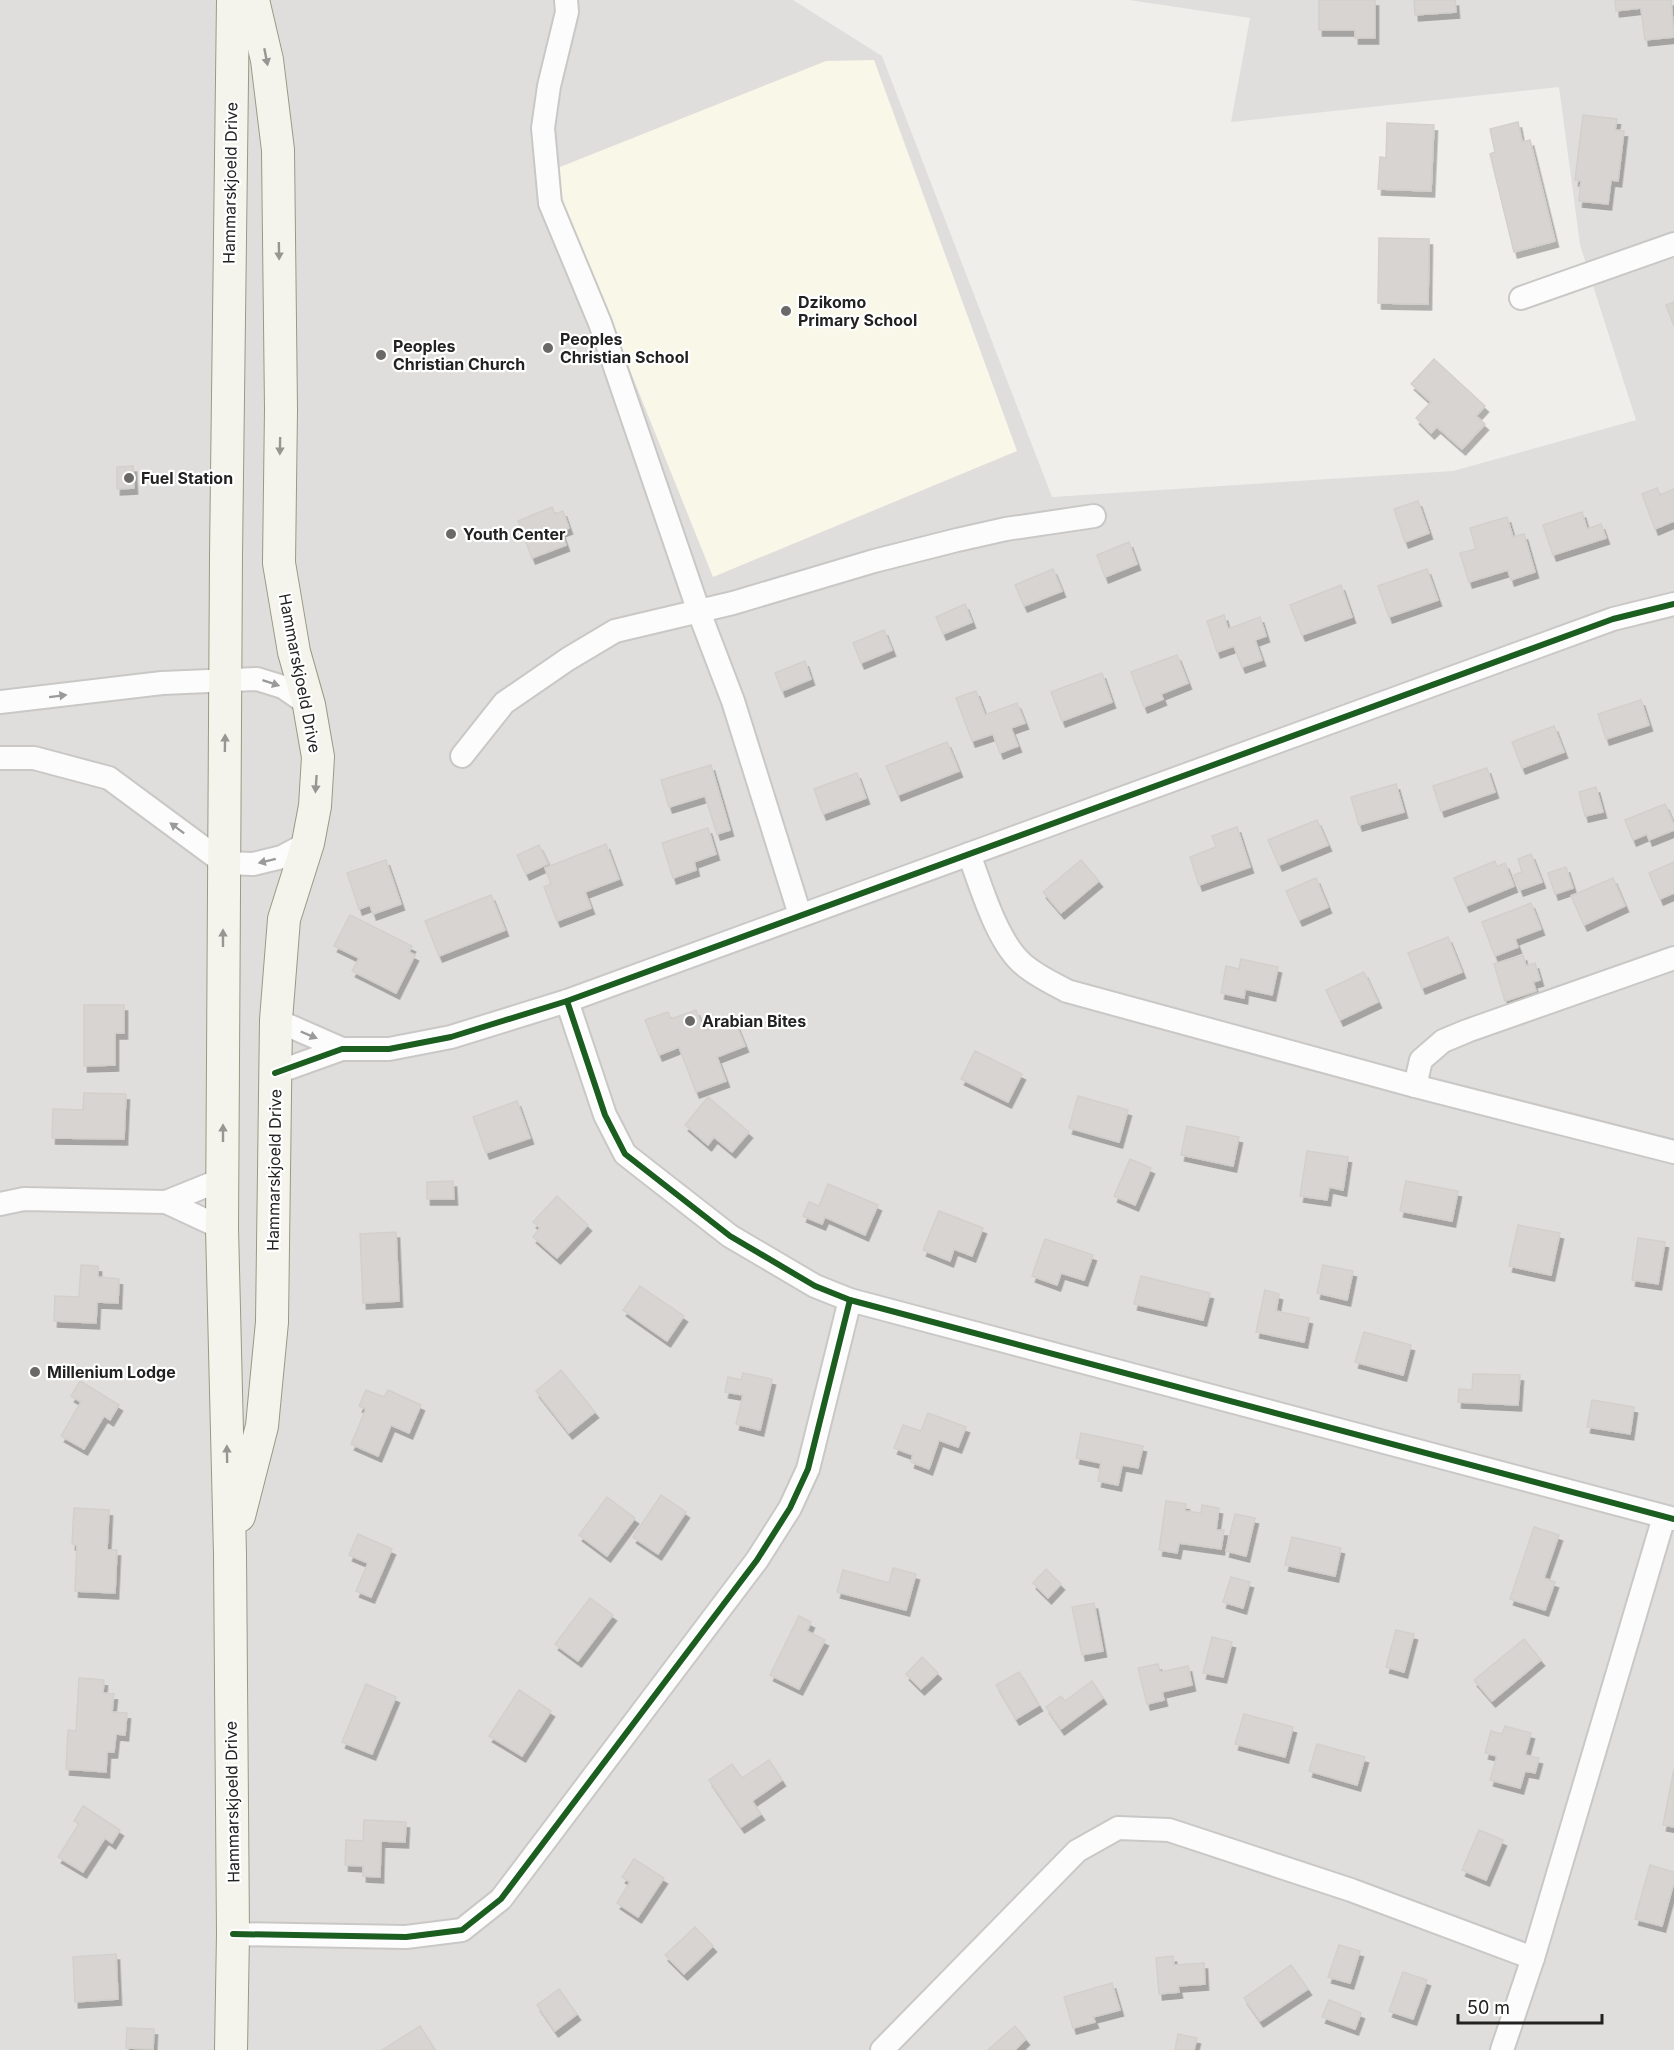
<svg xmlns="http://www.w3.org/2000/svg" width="1674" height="2050" font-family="Inter,sans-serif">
	<defs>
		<filter id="shadow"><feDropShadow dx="3.5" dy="6" stdDeviation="0" flood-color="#0004"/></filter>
	</defs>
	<rect width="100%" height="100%" fill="#f0eeeb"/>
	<!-- residential -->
	<path fill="#dfdedc" d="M0,0H793L882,56L1052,497L1453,471L1636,420L1580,245L1559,87L1231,122L1250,18L1129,0H1674V2050H0Z"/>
	<!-- education -->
	<path fill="#f8f7e8" d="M874,60L1017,451L713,577L550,171L826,61Z"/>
	<!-- building -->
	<g fill="#d7d4d2" stroke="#d3d0cc" stroke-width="1.5" filter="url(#shadow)">
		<path d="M1319,0H1375V38H1355V30H1319Z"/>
		<path d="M1414,0H1455L1456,12L1415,15Z"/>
		<path d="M1615,0H1671L1674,37L1645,40L1641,8L1616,11Z"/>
		<path d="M1583,115L1617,119L1615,130L1624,131L1618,181L1611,180L1608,204L1579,201L1581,181L1575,180Z"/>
		<path d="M1518,122L1522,142L1530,140L1555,241L1514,252L1490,154L1495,152L1490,129Z"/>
		<path d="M1387,123L1434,125L1431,191L1378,189L1380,157L1386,158Z"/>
		<path d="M1379,238L1429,239L1428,304L1378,303Z"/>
		<path d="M1674,302V326L1666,305Z"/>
		<path d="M1434,359L1485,406L1476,416L1485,424L1462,449L1437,427L1431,433L1416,418L1431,402L1411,384Z"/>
		<path d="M133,466L134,488L117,489V467Z"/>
		<path d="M1657,488L1660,495L1674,489V521L1655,529L1642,494Z"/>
		<path d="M1418,501L1429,533L1405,542L1394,509Z"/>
		<path d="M552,507L555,514L563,511L569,528L561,531L566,545L532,558L518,521Z"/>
		<path d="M1582,512L1587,529L1601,524L1606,538L1553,555L1543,525Z"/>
		<path d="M1507,517L1513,537L1524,534L1535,572L1511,580L1508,570L1469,582L1460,553L1476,549L1470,528Z"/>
		<path d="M1129,542L1137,564L1105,577L1097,555Z"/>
		<path d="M1053,569L1062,591L1024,606L1015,585Z"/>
		<path d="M1427,569L1438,600L1389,617L1378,586Z"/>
		<path d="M1341,585L1352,617L1302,635L1290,605Z"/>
		<path d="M965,604L972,622L943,634L936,617Z"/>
		<path d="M1224,615L1228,629L1260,617L1266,636L1255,640L1262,660L1242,667L1234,646L1217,652L1207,621Z"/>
		<path d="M884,630L892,650L861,663L853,643Z"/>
		<path d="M1177,655L1188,683L1161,694L1163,699L1144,707L1131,672Z"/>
		<path d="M805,661L811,679L782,691L775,673Z"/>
		<path d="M1102,673L1112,702L1062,721L1051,692Z"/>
		<path d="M976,691L985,715L1017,703L1025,723L1011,728L1018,746L1000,753L993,734L972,741L956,698Z"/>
		<path d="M1641,700L1649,725L1606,739L1598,714Z"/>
		<path d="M1554,726L1564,752L1522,768L1512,742Z"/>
		<path d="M947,742L959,771L898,795L886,766Z"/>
		<path d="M711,765L730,830L717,834L705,796L669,807L661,780Z"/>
		<path d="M1487,768L1495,792L1441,811L1433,786Z"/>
		<path d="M857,773L866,798L823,814L814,789Z"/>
		<path d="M1396,784L1404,812L1359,825L1351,797Z"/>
		<path d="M1596,787L1603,812L1585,816L1579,792Z"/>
		<path d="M1665,804L1674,825V830L1649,840L1647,834L1633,840L1625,820Z"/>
		<path d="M1317,820L1328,845L1279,865L1268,840Z"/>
		<path d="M1237,827L1250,867L1199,885L1190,857L1216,847L1212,836Z"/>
		<path d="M708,828L716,854L694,862L696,870L673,878L662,843Z"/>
		<path d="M606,844L619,879L585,892L591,908L557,921L544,887L551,884L545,868Z"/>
		<path d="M539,845L548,864L526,874L517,855Z"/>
		<path d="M1531,854L1542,882L1520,890L1514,875L1522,872L1518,859Z"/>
		<path d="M386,860L401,904L373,914L370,905L359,909L347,873Z"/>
		<path d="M1081,860L1099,881L1061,913L1043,892Z"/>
		<path d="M1495,861L1497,867L1505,863L1514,886L1466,906L1454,878Z"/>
		<path d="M1674,862V893L1660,899L1649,873Z"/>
		<path d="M1566,867L1573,888L1555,894L1548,873Z"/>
		<path d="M1316,878L1328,907L1299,920L1286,891Z"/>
		<path d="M1613,878L1625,906L1584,925L1571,896Z"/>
		<path d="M491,895L505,930L439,956L425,921Z"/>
		<path d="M1531,903L1541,929L1515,939L1518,947L1495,956L1482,922Z"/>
		<path d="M350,915L412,946L409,952L415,955L396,993L352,971L359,958L334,946Z"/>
		<path d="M1448,937L1462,972L1422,988L1408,953Z"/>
		<path d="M1523,955L1526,966L1535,963L1540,980L1533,982L1536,991L1505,1001L1494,964Z"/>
		<path d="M1241,959L1278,967L1272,995L1245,989L1244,998L1221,993L1226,966L1239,969Z"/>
		<path d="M1364,972L1378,1002L1340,1020L1326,990Z"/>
		<path d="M84,1005H124V1033H115V1065L84,1066Z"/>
		<path d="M696,1010L704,1031L734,1019L745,1046L717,1057L726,1081L696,1092L679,1047L659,1055L645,1020L668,1012L671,1019Z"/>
		<path d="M975,1051L1022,1074L1008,1102L961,1079Z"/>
		<path d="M84,1093L126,1094L124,1139L52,1138L53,1109L83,1110Z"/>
		<path d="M1078,1096L1128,1110L1119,1142L1069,1128Z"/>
		<path d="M708,1097L749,1132L732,1152L714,1137L708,1145L685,1125Z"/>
		<path d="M517,1101L530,1138L486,1153L473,1117Z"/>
		<path d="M1187,1126L1239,1137L1233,1166L1181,1155Z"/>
		<path d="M1307,1151L1348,1157L1343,1190L1329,1187L1327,1200L1300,1196Z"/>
		<path d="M1130,1159L1151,1168L1135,1205L1114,1196Z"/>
		<path d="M453,1181L454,1199H427V1182Z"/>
		<path d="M1406,1181L1458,1191L1452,1221L1400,1211Z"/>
		<path d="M828,1184L878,1205L865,1235L825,1217L822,1224L803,1216L809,1202L819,1206Z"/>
		<path d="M557,1196L588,1225L557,1258L533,1237L540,1228L533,1222Z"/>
		<path d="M939,1211L983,1228L972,1256L954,1249L950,1261L923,1250Z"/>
		<path d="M1518,1225L1560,1233L1551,1275L1509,1266Z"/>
		<path d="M396,1232L399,1301L363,1303L360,1234Z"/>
		<path d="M1638,1238L1665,1242L1658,1284L1632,1280Z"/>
		<path d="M1045,1239L1093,1255L1084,1280L1061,1273L1057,1285L1032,1276Z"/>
		<path d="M81,1265L98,1266V1277L119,1279L118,1303L97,1302L96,1323L54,1321L55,1296L79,1297Z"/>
		<path d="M1323,1265L1353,1271L1347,1300L1317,1293Z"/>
		<path d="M1141,1276L1210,1293L1203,1320L1134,1304Z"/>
		<path d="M640,1286L684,1316L667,1341L623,1310Z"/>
		<path d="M1265,1290L1279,1294L1276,1311L1309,1318L1304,1342L1256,1332Z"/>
		<path d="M1364,1332L1411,1345L1403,1375L1355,1362Z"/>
		<path d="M561,1370L595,1412L569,1433L536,1391Z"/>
		<path d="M743,1373L772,1379L760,1430L736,1424L743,1395L725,1392L728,1377L741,1380Z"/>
		<path d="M1473,1374L1520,1375L1518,1405L1458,1402L1459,1389L1472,1390Z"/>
		<path d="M80,1381L119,1405L110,1420L104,1416L84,1449L61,1436L81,1402L71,1396Z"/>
		<path d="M366,1390L384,1397L388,1390L421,1405L409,1433L391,1425L378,1456L351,1444L366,1409L359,1406Z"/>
		<path d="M1592,1400L1634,1407L1630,1434L1587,1427Z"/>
		<path d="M928,1413L966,1427L958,1447L939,1440L929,1469L911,1462L913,1455L894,1448L903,1425L921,1431Z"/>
		<path d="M1081,1433L1143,1446L1138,1468L1122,1465L1118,1485L1098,1481L1101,1463L1076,1458Z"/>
		<path d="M661,1495L686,1512L658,1554L633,1537Z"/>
		<path d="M607,1497L635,1518L607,1556L579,1535Z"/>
		<path d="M1166,1501L1186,1504L1185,1511L1201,1513L1202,1505L1219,1508L1216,1530H1224L1221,1549L1179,1543L1177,1553L1159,1550Z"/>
		<path d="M74,1508L109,1510L107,1550H117L115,1593L75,1591L77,1545L72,1544Z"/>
		<path d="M1235,1514L1255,1518L1246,1556L1226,1551Z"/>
		<path d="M1534,1527L1559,1535L1544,1578L1555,1582L1545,1610L1510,1599Z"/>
		<path d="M358,1534L392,1549L371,1597L356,1591L368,1563L349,1555Z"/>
		<path d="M1292,1537L1341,1548L1335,1576L1285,1565Z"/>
		<path d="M893,1568L916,1574L906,1610L837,1592L843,1570L889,1583Z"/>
		<path d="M1046,1569L1061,1584L1048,1598L1033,1583Z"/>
		<path d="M1231,1577L1250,1582L1243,1608L1223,1602Z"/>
		<path d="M590,1598L613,1615L578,1661L555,1644Z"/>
		<path d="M1094,1603L1103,1651L1082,1655L1072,1607Z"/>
		<path d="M799,1616L811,1622L807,1631L825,1640L799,1689L770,1675Z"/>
		<path d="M1396,1630L1414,1634L1404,1672L1386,1667Z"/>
		<path d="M1212,1637L1232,1642L1223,1677L1203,1673Z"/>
		<path d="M1524,1639L1541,1660L1492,1701L1474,1680Z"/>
		<path d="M922,1657L938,1673L921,1689L906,1674Z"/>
		<path d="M1158,1664L1160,1672L1188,1666L1192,1685L1162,1692L1164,1700L1147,1704L1138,1668Z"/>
		<path d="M1019,1672L1039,1705L1016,1719L996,1685Z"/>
		<path d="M79,1678L104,1680L103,1693L114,1694L112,1712L127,1713L125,1735L116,1734L114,1752H107L106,1772L66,1769L68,1730L76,1731Z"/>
		<path d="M1092,1681L1103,1698L1061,1729L1046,1707L1061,1696L1065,1701Z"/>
		<path d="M366,1684L396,1697L372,1754L342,1742Z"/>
		<path d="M519,1690L551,1711L522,1756L489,1736Z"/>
		<path d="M1244,1714L1293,1727L1285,1757L1235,1744Z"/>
		<path d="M1505,1726L1531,1733L1525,1755L1539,1758L1535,1773L1525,1771L1520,1788L1490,1780L1497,1756L1485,1753L1491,1731L1502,1734Z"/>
		<path d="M1317,1744L1365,1757L1357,1785L1309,1771Z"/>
		<path d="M769,1760L782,1780L752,1801L761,1814L741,1827L709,1780L732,1764L742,1778Z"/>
		<path d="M1674,1769V1827L1663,1825Z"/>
		<path d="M83,1806L120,1830L112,1843L105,1838L83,1872L58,1857L79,1824L74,1821Z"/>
		<path d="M364,1820L406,1822L405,1842L381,1841L380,1877L363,1876V1866L345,1865L346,1840L363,1841Z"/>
		<path d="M1479,1830L1503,1840L1486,1880L1462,1870Z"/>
		<path d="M634,1859L664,1878L638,1917L617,1903L630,1882L622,1877Z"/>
		<path d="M1650,1865L1674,1872V1882L1662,1926L1635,1919Z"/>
		<path d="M695,1927L713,1946L684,1974L665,1955Z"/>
		<path d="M1339,1945L1360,1951L1350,1983L1328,1977Z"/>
		<path d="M116,1954L118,1999L75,2002L73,1957Z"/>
		<path d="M1173,1956L1174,1965L1204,1963L1205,1984L1178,1986L1179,1992L1159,1994L1156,1958Z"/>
		<path d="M1291,1965L1308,1989L1260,2021L1244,1998Z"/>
		<path d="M1403,1972L1427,1980L1413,2019L1389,2011Z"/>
		<path d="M1112,1983L1120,2010L1093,2017L1095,2022L1073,2028L1064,1997Z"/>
		<path d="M559,1989L577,2014L555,2031L537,2005Z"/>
		<path d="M1329,2000L1361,2013L1355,2029L1322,2017Z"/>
		<path d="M420,2026L435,2050H382Z"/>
		<path d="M1015,2026L1026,2039L1015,2050H988Z"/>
		<path d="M127,2028L154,2029L153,2049L126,2048Z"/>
		<path d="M1178,2034L1197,2038L1194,2050H1175Z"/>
	</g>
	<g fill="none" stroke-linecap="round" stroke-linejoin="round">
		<!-- minor casing -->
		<g stroke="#c9c8c7" stroke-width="26">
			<g id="minor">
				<path d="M566,0L567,12L549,86L543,128L550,203L600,323L699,612L733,701L800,915"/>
				<path d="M1521,298L1674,244"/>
				<path d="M0,702L162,683L257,679L283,687L309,705"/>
				<path d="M462,756L504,703L568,659L615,631L733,603L874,561L957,540L1006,529L1094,516"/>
				<path d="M0,758H34L109,778L224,863L253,864L282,857L308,843"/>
				<path d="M969,854C981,886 997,943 1024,965C1037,976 1052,983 1067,991L1415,1086L1674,1152"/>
				<path d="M567,1001L605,1115L625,1154L730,1236L815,1286L850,1300L1674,1519"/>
				<path d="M276,1020L342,1049"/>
				<path d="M275,1073L342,1049H389L451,1037L567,1001L1613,619L1674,604"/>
				<path d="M1415,1086L1421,1060L1443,1041L1467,1031L1674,958"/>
				<path d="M166,1202L223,1179"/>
				<path d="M0,1204L24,1199L166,1202L222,1228"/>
				<path d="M233,1934L406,1937L462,1930L501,1899L757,1560L790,1508L808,1469L850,1300"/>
				<path d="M882,2050L1077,1851L1118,1828L1169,1830L1351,1890L1533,1958"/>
				<path d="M1502,2050L1533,1958L1664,1517"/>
			</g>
		</g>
		<!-- secondary casing -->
		<g stroke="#999a82" stroke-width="34">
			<g id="secondary">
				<path d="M239,1516L262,1426L272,1322L276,1020L284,919L308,843L315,806L318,757L309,705L294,652L279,563L281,409L278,150L267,60L253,0"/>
				<path d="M231,2050L233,1934L230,1554L222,1228L226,556L233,0"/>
			</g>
		</g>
		<!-- minor -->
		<use href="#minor" stroke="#fdfcfc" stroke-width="22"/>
		<!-- secondary -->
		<use href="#secondary" stroke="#f4f4ed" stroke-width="32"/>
		<!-- cycleway casing -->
		<g stroke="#fff" stroke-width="10">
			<g id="cycleway">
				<path d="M567,1001L605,1115L625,1154L730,1236L815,1286L850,1300L1674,1519"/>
				<path d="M275,1073L342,1049H389L451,1037L567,1001L1613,619L1674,604"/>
				<path d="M233,1934L406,1937L462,1930L501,1899L757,1560L790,1508L808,1469L850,1300"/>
			</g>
		</g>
		<!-- cycleway -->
		<use href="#cycleway" stroke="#1b5e20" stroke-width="6"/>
	</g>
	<!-- one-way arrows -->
	<defs><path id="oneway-solid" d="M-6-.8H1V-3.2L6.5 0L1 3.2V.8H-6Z" transform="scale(1.5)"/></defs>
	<g fill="#969692">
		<use href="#oneway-solid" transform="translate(266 57) rotate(79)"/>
		<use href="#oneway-solid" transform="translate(279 251) rotate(89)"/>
		<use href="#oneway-solid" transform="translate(280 446) rotate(91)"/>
		<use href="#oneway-solid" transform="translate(225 743) rotate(-89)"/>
		<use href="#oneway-solid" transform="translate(316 784) rotate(94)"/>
		<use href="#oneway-solid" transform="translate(223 938) rotate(-90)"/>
		<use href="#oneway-solid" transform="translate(223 1133) rotate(-90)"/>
		<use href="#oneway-solid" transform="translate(227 1454) rotate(-91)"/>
	</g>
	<g fill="#9a9a9a">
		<use href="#oneway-solid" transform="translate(271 683) rotate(18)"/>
		<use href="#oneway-solid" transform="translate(58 696) rotate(-7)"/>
		<use href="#oneway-solid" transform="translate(177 828) rotate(-143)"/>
		<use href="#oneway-solid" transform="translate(267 861) rotate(166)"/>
		<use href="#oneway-solid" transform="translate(309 1035) rotate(23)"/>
	</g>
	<!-- markers -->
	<g fill="#6a6968" stroke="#fff" stroke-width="2">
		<circle cx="786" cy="311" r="6"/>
		<circle cx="548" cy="348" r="6"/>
		<circle cx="381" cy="355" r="6"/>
		<circle cx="129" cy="478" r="6"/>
		<circle cx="451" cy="534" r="6"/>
		<circle cx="690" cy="1021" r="6"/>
		<circle cx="35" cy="1372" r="6"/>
	</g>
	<g text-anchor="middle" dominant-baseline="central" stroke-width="4.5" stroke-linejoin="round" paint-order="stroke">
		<!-- street labels -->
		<g font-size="16" fill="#222" stroke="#fff">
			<text transform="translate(230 183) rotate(-89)">Hammarskjoeld Drive</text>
			<text transform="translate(300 673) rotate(79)">Hammarskjoeld Drive</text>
			<text transform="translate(274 1170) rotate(-89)">Hammarskjoeld Drive</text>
			<text transform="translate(232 1802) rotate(-91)">Hammarskjoeld Drive</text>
		</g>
		<!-- poi labels -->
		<g font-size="16" font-weight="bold" fill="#222" stroke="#fff" text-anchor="start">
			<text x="798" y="302">Dzikomo<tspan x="798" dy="18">Primary School</tspan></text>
			<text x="560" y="339">Peoples<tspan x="560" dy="18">Christian School</tspan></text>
			<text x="393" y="346">Peoples<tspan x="393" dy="18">Christian Church</tspan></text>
			<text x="141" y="478">Fuel Station</text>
			<text x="463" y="534">Youth Center</text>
			<text x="702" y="1021">Arabian Bites</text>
			<text x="47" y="1372">Millenium Lodge</text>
		</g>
	</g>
	<!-- scale -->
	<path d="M1458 2014v9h144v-9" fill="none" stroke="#222222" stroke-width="3"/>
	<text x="1467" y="2014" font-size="18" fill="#222222" stroke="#ffffff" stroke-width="4.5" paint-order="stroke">50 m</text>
</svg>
